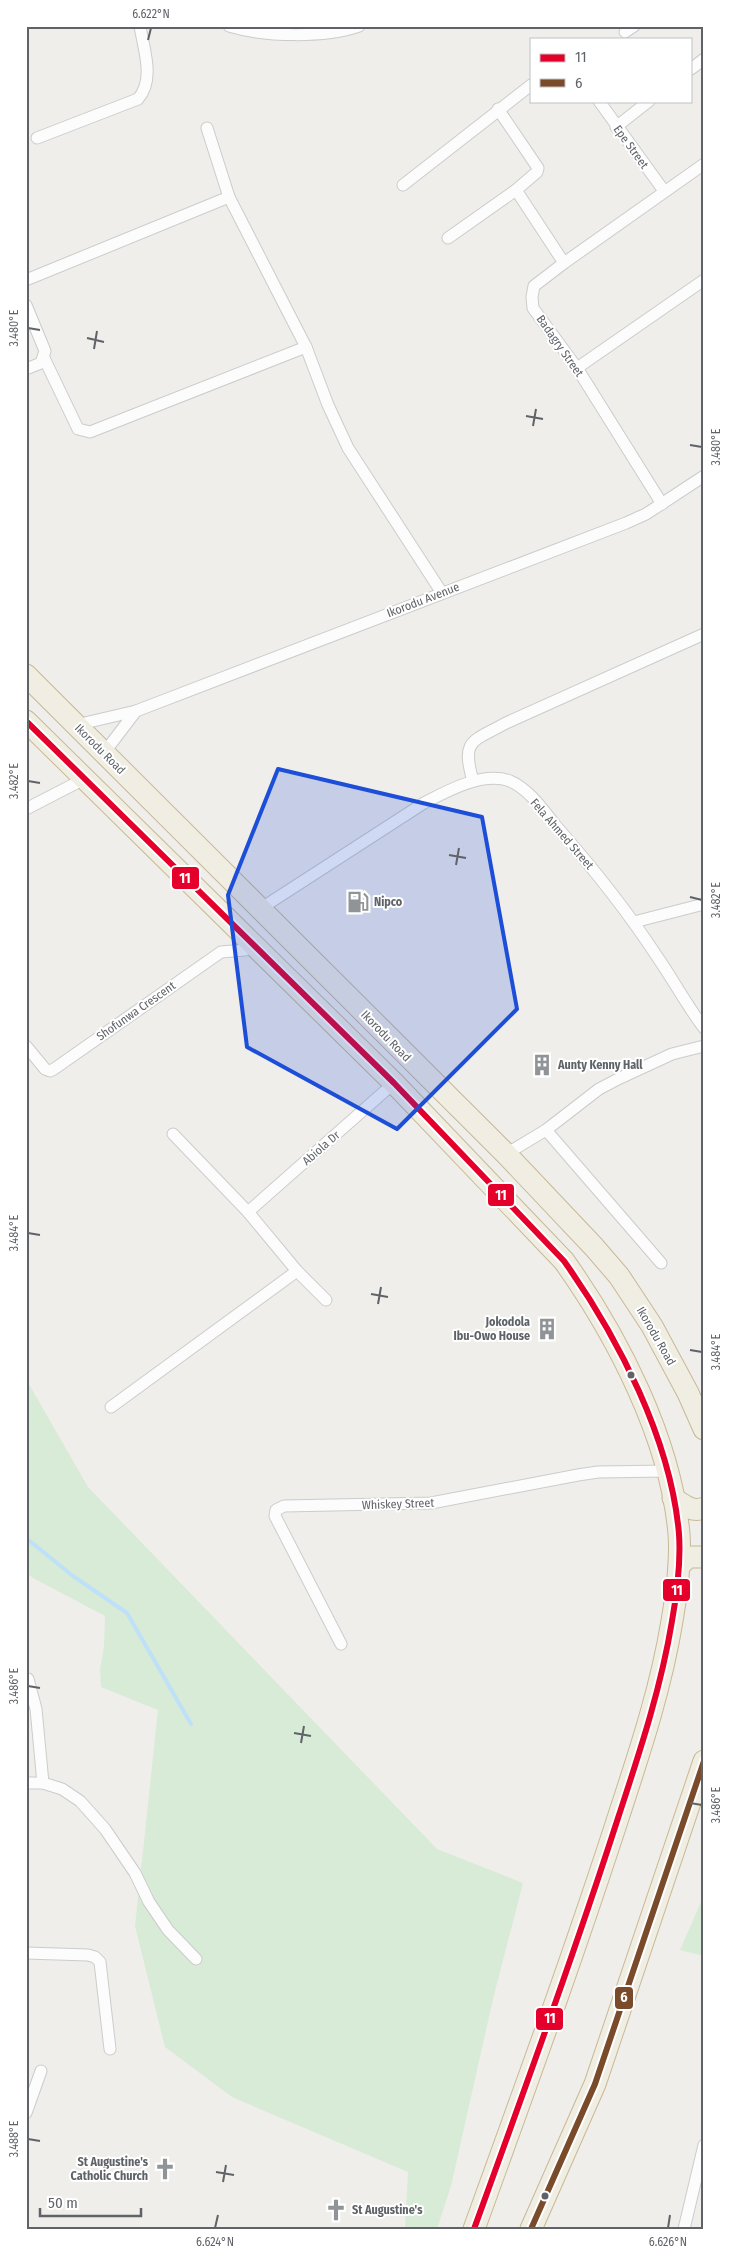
<svg xmlns="http://www.w3.org/2000/svg" width="730" height="2255" font-family="'Fira Sans Condensed',sans-serif">
	<rect width="100%" height="100%" fill="#efeeea"/>
	<!-- green -->
	<g fill="#d8ebd6">
		<path d="M26,1379L88,1487L437,1849L523,1883L493,1999L451,2186L437,2229H405L408,2172L232,2097L165,2047L135,1926L158,1710L101,1687L100,1669L104,1647L105,1616L33,1578L26,1572Z"/>
		<path d="M701,1902L704,1903V1956L680,1950Z"/>
	</g>
	<g fill="none" stroke-linecap="round" stroke-linejoin="round">
		<!-- stream -->
		<path stroke="#bfe0f9" stroke-width="4" d="M26,1538L73,1576L127,1613L191,1724"/>
		<!-- street casing -->
		<g stroke="#cbcccc" stroke-width="13">
			<g id="street">
				<path d="M229,26C265,37 324,38 359,26"/>
				<path d="M625,32L634,26"/>
				<path d="M691,69L704,59"/>
				<path d="M599,101L664,191"/>
				<path d="M498,109L538,168L537,172L516,190L564,263"/>
				<path d="M616,127L649,101"/>
				<path d="M207,128L229,197L306,347L328,405L348,448L442,593"/>
				<path d="M37,138L138,99C155,79 144,51 140,26"/>
				<path d="M403,185L531,85"/>
				<path d="M448,238L516,190"/>
				<path d="M26,280L229,197"/>
				<path d="M26,305L45,351L41,363L26,369"/>
				<path d="M44,358L78,429L90,432L306,347"/>
				<path d="M577,368L704,280"/>
				<path d="M662,504L577,368L533,308L532,297L534,286L564,263L704,164"/>
				<path d="M76,725L136,711L626,523L646,514L704,476"/>
				<path d="M104,753L136,711"/>
				<path d="M473,781C461,739 472,742 506,723L704,634"/>
				<path d="M26,809L86,778"/>
				<path d="M260,909L424,803C447,791 483,771 510,781C529,789 544,811 556,826C593,868 628,912 658,958C674,981 687,1006 704,1028"/>
				<path d="M634,922L704,904"/>
				<path d="M26,1046L45,1069L50,1071L54,1069L221,952L245,950L255,944"/>
				<path d="M546,1130L661,1263"/>
				<path d="M173,1134L248,1212L297,1271L326,1300"/>
				<path d="M506,1154L546,1130L599,1089L620,1078L672,1054L704,1046"/>
				<path d="M248,1212L394,1083"/>
				<path d="M111,1407L297,1271"/>
				<path d="M341,1644L275,1516L276,1510L284,1506L431,1503L578,1475L598,1472L667,1471"/>
				<path d="M28,1679L36,1709L43,1783L62,1789L80,1801L105,1829L135,1873L149,1902L168,1930L196,1959"/>
				<path d="M26,1783H43"/>
				<path d="M26,1953L88,1955L95,1957L100,1962L110,2049"/>
				<path d="M26,2113L41,2071"/>
				<path d="M684,2229L704,2145"/>
			</g>
		</g>
		<!-- highway casing -->
		<g stroke="#c8b996" stroke-width="23">
			<g id="highway">
				<path d="M26,675L506,1154L594,1247L619,1276L652,1326L688,1393L704,1429"/>
				<path d="M26,721L394,1083L564,1261C618,1337 671,1440 679,1534C681,1563 677,1593 672,1621C661,1688 640,1751 619,1815C574,1954 524,2091 474,2229"/>
				<path d="M673,1498C682,1504 692,1513 704,1508"/>
				<path d="M679,1566L688,1557H704"/>
				<path d="M531,2229L595,2084L704,1761"/>
			</g>
		</g>
		<!-- street -->
		<use href="#street" stroke="#fdfcfc" stroke-width="11"/>
		<!-- highway -->
		<use href="#highway" stroke="#f0ede3" stroke-width="21"/>
		<!-- bus-1 casing -->
		<g stroke="#fff" stroke-width="10">
			<path id="bus-1" d="M26,721L394,1083L564,1261C618,1337 671,1440 679,1534C681,1563 677,1593 672,1621C661,1688 640,1751 619,1815C574,1954 524,2091 474,2229"/>
		</g>
		<!-- bus-2 casing -->
		<g stroke="#fff" stroke-width="10">
			<path id="bus-2" d="M531,2229L595,2084L704,1761"/>
		</g>
		<!-- bus-1 -->
		<use href="#bus-1" stroke="#e4002b" stroke-width="6"/>
		<!-- bus-2 -->
		<use href="#bus-2" stroke="#7a4b2a" stroke-width="6"/>
	</g>
	<!-- marked area -->
	<path fill="#1d4ed8" fill-opacity="0.2" stroke="#1d4ed8" stroke-width="4" stroke-linejoin="round" d="M278,769L482,817L517,1009L397,1129L247,1047L228,895Z"/>
	<!-- ticks -->
	<path fill="none" stroke="#5f6368" stroke-width="2" d="M148,40L151,28M28,328L40,330M87,338L104,342M94,349L97,331M526,416L543,419M533,426L536,409M690,445L702,447M28,781L40,783M449,855L466,858M456,865L459,848M690,897L702,900M28,1233L40,1235M371,1294L388,1297M378,1304L381,1287M690,1350L702,1352M28,1686L40,1688M294,1733L311,1736M301,1743L304,1726M690,1803L702,1805M28,2139L40,2141M216,2172L234,2175M223,2182L226,2165M215,2228L218,2215M668,2228L670,2215"/>
	<!-- icons -->
	<defs>
		<g id="fuel-bare" transform="scale(1.725)"><path d="M-5.5-6h7V0h2V4h1.3V-2.5L3-4.5l.8-.8L6-3V5H2.5V1h-1V6h-7ZM-4.2-4.7v3.2H.2V-4.7Z" fill="#919496" stroke="#fff" stroke-width="2.5" paint-order="stroke"/></g>
		<g id="building-bare" transform="scale(1.725)"><path d="M-4-6H4V6H1V3H-1V6H-4ZM-2.5-4.3h1.7v1.8h-1.7ZM.8-4.3h1.7v1.8H.8ZM-2.5-1h1.7V.8h-1.7ZM.8-1h1.7V.8H.8Z" fill="#919496" stroke="#fff" stroke-width="2.5" paint-order="stroke"/></g>
		<g id="church-bare" transform="scale(1.725)"><path d="M-1.2-6h2.4v3.5h3.3v2.4h-3.3V6h-2.4V-.1h-3.3v-2.4h3.3Z" fill="#919496" stroke="#fff" stroke-width="2.5" paint-order="stroke"/></g>
	</defs>
	<g fill-rule="evenodd">
		<use href="#fuel-bare" x="358" y="902"/>
		<use href="#building-bare" x="542" y="1065"/>
		<use href="#building-bare" x="547" y="1329"/>
		<use href="#church-bare" x="165" y="2169"/>
		<use href="#church-bare" x="336" y="2210"/>
	</g>
	<!-- markers -->
	<g fill="#5f6368" stroke="#fff" stroke-width="2">
		<circle cx="631" cy="1375" r="4.5"/>
		<circle cx="545" cy="2196" r="4.5"/>
	</g>
	<g text-anchor="middle" dominant-baseline="central" stroke-width="4" stroke-linejoin="round" paint-order="stroke">
		<!-- street labels -->
		<g font-size="12" fill="#5f6368" stroke="#fff">
			<text transform="translate(631 147) rotate(54)">Epe Street</text>
			<text transform="translate(560 346) rotate(55)">Badagry Street</text>
			<text transform="translate(423 600) rotate(-21)">Ikorodu Avenue</text>
			<text transform="translate(100 749) rotate(45)">Ikorodu Road</text>
			<text transform="translate(562 834) rotate(49)">Fela Ahmed Street</text>
			<text transform="translate(136 1011) rotate(-35)">Shofunwa Crescent</text>
			<text transform="translate(386 1036) rotate(46)">Ikorodu Road</text>
			<text transform="translate(321 1148) rotate(-41)">Abiola Dr</text>
			<text transform="translate(656 1336) rotate(60)">Ikorodu Road</text>
			<text transform="translate(398 1504) rotate(-2)">Whiskey Street</text>
		</g>
		<!-- poi labels -->
		<g font-size="12" font-weight="bold" fill="#5f6368" stroke="#fff" text-anchor="start">
			<text x="374" y="902">Nipco</text>
			<text x="558" y="1065">Aunty Kenny Hall</text>
			<text x="530" y="1322" text-anchor="end">Jokodola<tspan x="530" dy="14">Ibu-Owo House</tspan></text>
			<text x="148" y="2162" text-anchor="end">St Augustine's<tspan x="148" dy="14">Catholic Church</tspan></text>
			<text x="352" y="2210">St Augustine's</text>
		</g>
	</g>
	<g stroke="#fff" stroke-width="2">
		<rect x="171" y="866" width="29" height="24" rx="5" fill="#e4002b"/>
		<rect x="487" y="1183" width="28" height="24" rx="5" fill="#e4002b"/>
		<rect x="662" y="1578" width="29" height="24" rx="5" fill="#e4002b"/>
		<rect x="614" y="1986" width="20" height="24" rx="5" fill="#7a4b2a"/>
		<rect x="535" y="2007" width="29" height="24" rx="5" fill="#e4002b"/>
	</g>
	<g font-size="14" text-anchor="middle" font-weight="bold" fill="#fff">
		<text x="185" y="883">11</text>
		<text x="501" y="1200">11</text>
		<text x="677" y="1595">11</text>
		<text x="624" y="2002">6</text>
		<text x="550" y="2023">11</text>
	</g>
	<!-- border -->
	<rect width="730" height="2255" fill="none" stroke="#ffffff" stroke-width="55"/>
	<!-- legend -->
	<rect x="530" y="38" width="162" height="65" fill="#ffffff" stroke="#bfc1c3"/>
	<rect x="540" y="54" width="25" height="8" fill="#e4002b" stroke="#bfc1c3"/>
	<text x="575" y="62" font-size="15" fill="#5f6368">11</text>
	<rect x="540" y="79" width="25" height="8" fill="#7a4b2a" stroke="#bfc1c3"/>
	<text x="575" y="88" font-size="15" fill="#5f6368">6</text>
	<!-- scale -->
	<path d="M40 2208v8h101v-8" fill="none" stroke="#5f6368" stroke-width="2.5"/>
	<text x="48" y="2208" font-size="15" fill="#5f6368" stroke="#ffffff" stroke-width="4" paint-order="stroke">50 m</text>
	<rect x="28" y="28" width="674" height="2200" fill="none" stroke="#5f6368" stroke-width="2"/>
	<g font-size="12" text-anchor="middle" fill="#5f6368">
		<text x="151" y="18">6.622°N</text>
		<text transform="translate(14 328) rotate(-90)" y="4">3.480°E</text>
		<text transform="translate(716 447) rotate(-90)" y="4">3.480°E</text>
		<text transform="translate(14 781) rotate(-90)" y="4">3.482°E</text>
		<text transform="translate(716 900) rotate(-90)" y="4">3.482°E</text>
		<text transform="translate(14 1233) rotate(-90)" y="4">3.484°E</text>
		<text transform="translate(716 1352) rotate(-90)" y="4">3.484°E</text>
		<text transform="translate(14 1686) rotate(-90)" y="4">3.486°E</text>
		<text transform="translate(716 1805) rotate(-90)" y="4">3.486°E</text>
		<text transform="translate(14 2139) rotate(-90)" y="4">3.488°E</text>
		<text x="215" y="2246">6.624°N</text>
		<text x="668" y="2246">6.626°N</text>
	</g>
</svg>
